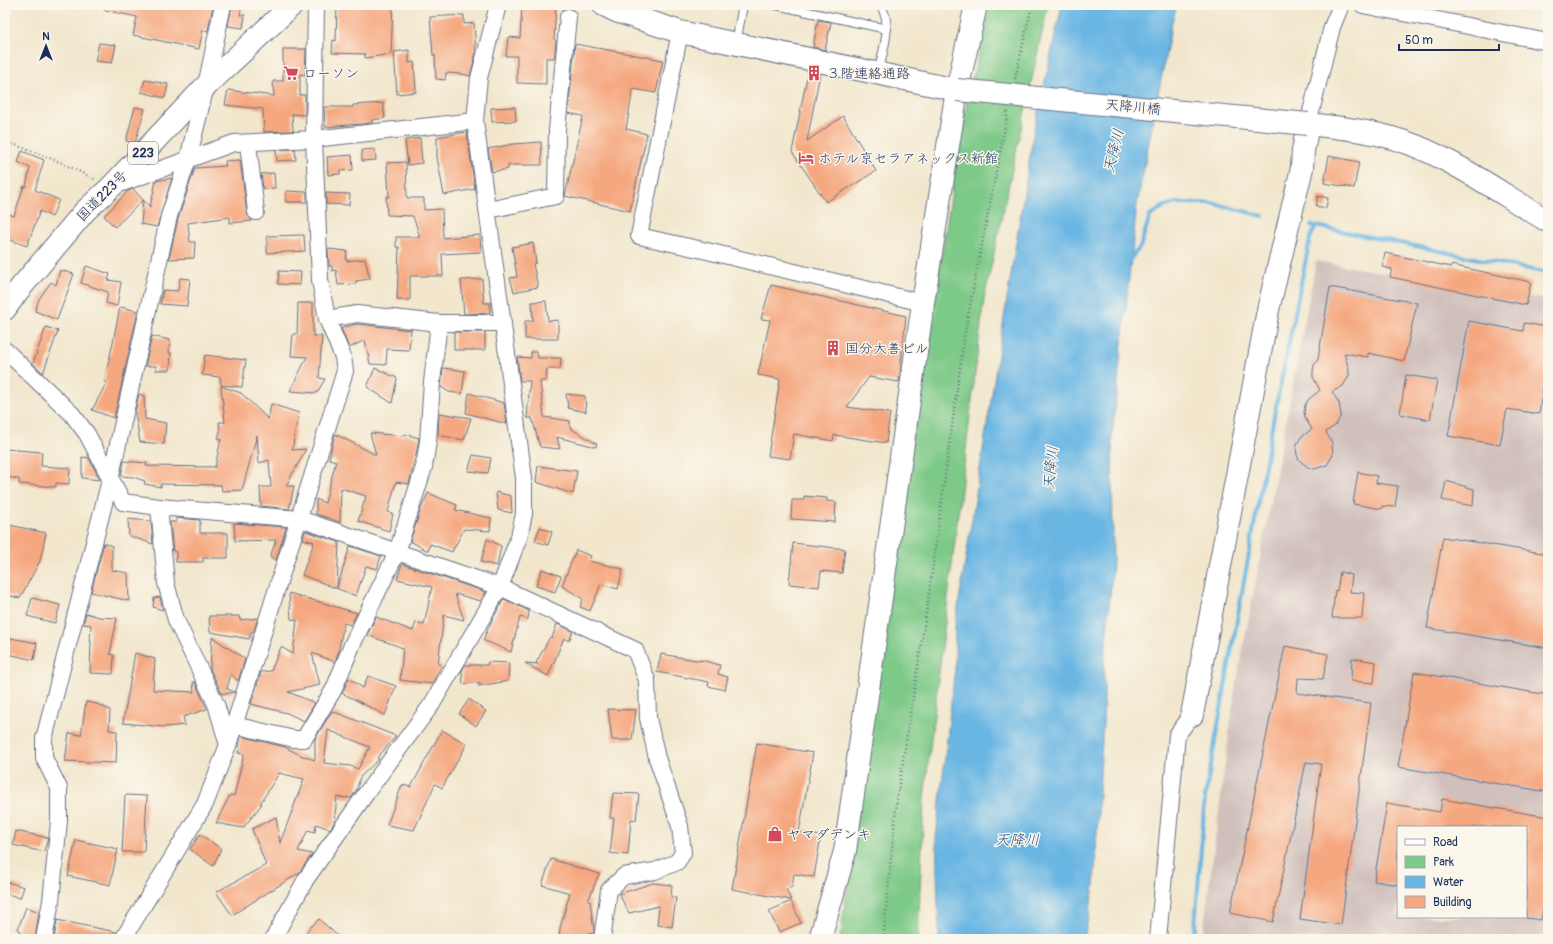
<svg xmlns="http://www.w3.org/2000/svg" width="1553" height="944" font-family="Pangolin,'Klee One',sans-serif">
	<rect width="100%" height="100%" fill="#fbf7ec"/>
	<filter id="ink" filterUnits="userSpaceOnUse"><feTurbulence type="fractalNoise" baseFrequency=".025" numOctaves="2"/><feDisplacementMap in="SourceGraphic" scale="8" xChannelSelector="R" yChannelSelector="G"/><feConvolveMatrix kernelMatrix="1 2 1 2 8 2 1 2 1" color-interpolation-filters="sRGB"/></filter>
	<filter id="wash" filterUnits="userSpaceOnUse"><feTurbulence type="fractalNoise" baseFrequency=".012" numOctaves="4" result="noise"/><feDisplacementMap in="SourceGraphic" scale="16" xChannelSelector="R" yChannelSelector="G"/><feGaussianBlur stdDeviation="0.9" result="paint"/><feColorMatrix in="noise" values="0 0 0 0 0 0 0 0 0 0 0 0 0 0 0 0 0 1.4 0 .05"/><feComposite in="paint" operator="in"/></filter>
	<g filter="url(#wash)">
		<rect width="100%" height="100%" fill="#f2e7cd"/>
		<!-- industrial -->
		<path fill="#d0c0bc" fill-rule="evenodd" d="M1316,261L1548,300V939H1204V924L1234,696ZM1398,827H1526V917H1398Z"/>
		<!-- green -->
		<path fill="#7dc987" stroke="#4c7c72" d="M990,5H1048L984,299L924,798L918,939H840L899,522L964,116Z"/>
		<!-- water -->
		<path fill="#69b6e3" stroke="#4272a0" d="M1062,5H1177L1172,22L1137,204L1112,435L1113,563L1104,663V703L1094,887L1084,939H939L936,837L955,668V626L1034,130Z"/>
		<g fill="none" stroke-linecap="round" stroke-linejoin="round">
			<!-- stream -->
			<g stroke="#69b6e3" stroke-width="4">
				<path d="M1311,225L1548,273"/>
				<path d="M1128,262L1140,247L1150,216L1163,207L1176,203H1212L1263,216"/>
				<path d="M1194,939L1205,797L1274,416L1310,239L1316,226"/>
			</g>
		</g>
		<g id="blocks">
			<!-- building -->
			<g fill="#f5a880" fill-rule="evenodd">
				<path d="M104,5H213L208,31L203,30L199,49L133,35L137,17L104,10Z"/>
				<path d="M232,5H242L240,15H245L243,28L228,26Z"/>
				<path d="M337,5H393L391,54L365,58V54L332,53L333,40L336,41Z"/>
				<path d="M522,5H556L554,39L556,41L554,58H546V84L517,83V56H506L508,37L520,38Z"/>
				<path d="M464,15V24L474,23L476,53L470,76L462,74L446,73L445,80L436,79L435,55H433L430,17Z"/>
				<path d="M818,20L831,22L825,50L813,47Z"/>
				<path d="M99,43L116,45L112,63L95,61Z"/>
				<path d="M575,44L663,60L656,93L633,89L626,129L647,134L630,211L565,196L583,116L568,113Z"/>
				<path d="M283,49H306L305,75L300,74V95H305V115L292,114L293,131L264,132L263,109L225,105L228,90L274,96L273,81H283Z"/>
				<path d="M409,50V63L414,62L416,92L397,94L394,52Z"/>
				<path d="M808,72L820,74L807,141L843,116L876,171L826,202L792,152Z"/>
				<path d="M145,80L168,84L165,98L141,92Z"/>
				<path d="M383,103L385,118L372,120V123L325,127L324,107H353V105Z"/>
				<path d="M135,107L145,109L135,143L126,141Z"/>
				<path d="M515,107L516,121L492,122L491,108Z"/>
				<path d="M467,132L475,189L444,195L437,157V137Z"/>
				<path d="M420,138L422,163L408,165L405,140Z"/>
				<path d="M541,142L542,165H508V169L492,172L488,149L513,144Z"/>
				<path d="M295,149L296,160L277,161L276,150Z"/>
				<path d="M375,149L376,160L362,161V150Z"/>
				<path d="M22,151L44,160L35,190L59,200L52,217L40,211L27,246L5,238V213L14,216L24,186L26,187L30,168L18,162Z"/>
				<path d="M352,155L353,170L340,171V174L328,175L327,157Z"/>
				<path d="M1329,156L1359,162L1354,188L1324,183Z"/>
				<path d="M240,160L247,213L252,221L230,223V217L188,223L190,242H195L194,258L169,259L178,219L195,168L226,166L225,161Z"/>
				<path d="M406,162L407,198H424V210L442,209L443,238L480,235L481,252L442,254L443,276H410V300H397L399,247H396V237H420L413,216L387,215L386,197H389L387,163Z"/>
				<path d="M274,173L275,188L263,189L261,174Z"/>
				<path d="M172,178L157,227L141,224L143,200L115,227L104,216L128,191L133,189L150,207L156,181Z"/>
				<path d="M286,191L307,192V202H286Z"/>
				<path d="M326,193L350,194L349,205L326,204Z"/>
				<path d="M1318,196L1328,198L1326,208L1316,206Z"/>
				<path d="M304,235L305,251L267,253V236Z"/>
				<path d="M533,243L536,263L533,264L538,287L514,292L510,278L517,277L512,247Z"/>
				<path d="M328,249L347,251L346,261L365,259L370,279L356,281V284L338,285L336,270L332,271V266H329Z"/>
				<path d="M1385,253L1451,267V265L1531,282L1526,305L1390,277L1392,269L1382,267Z"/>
				<path d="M86,266L110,274L108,280L121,282L117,306L106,303L108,292L81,283Z"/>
				<path d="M60,270L74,274L57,320L35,311L39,299L51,282L56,285Z"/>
				<path d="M279,271L301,272L300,285L278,284Z"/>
				<path d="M180,278L190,279L187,306L160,304L163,290L178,291Z"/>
				<path d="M482,279L484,303H490V313L464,314L461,280Z"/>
				<path d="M771,285L906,316L899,382L869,377L847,407L890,413L886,443L834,435L833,441L794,434L790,459L768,456L780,379L758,375L770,320L761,319Z"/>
				<path d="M1330,287L1417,303L1404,361L1368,353V357L1344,353L1349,370V376L1343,386L1332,392L1339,403L1341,415L1336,425L1326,432L1332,443L1333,455L1327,465L1315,469L1309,468L1299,460L1297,455L1296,448L1298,442L1301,437L1312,429L1305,418L1304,412L1305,405L1308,400L1320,390L1313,377V371L1314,365L1318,359Z"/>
				<path d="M546,301L548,321L558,320V339H525V321H533L532,302Z"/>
				<path d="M298,303H313V336H322L319,378L325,379L317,393L290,391L307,357L291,356L293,334H297Z"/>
				<path d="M120,307L138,311L114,418L92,410L107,382L104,381L112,347Z"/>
				<path d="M1469,321L1523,331L1524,323L1548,327V388L1543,387L1539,414L1507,409L1500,445L1448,436Z"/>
				<path d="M357,324L411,330L409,350L387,349L386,365L370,364L365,340L349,348L341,328Z"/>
				<path d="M46,327L58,331L43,373L33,363Z"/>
				<rect x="454" y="332" width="31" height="18"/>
				<path d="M152,336L170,340L169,353H171L170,370H156V366H145Z"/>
				<path d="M531,352H537L538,358H561L560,369H547L546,381H540L544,417L570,421V428L597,444L596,447L557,437L560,449L540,447L532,418H527L530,381H520L517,357L531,358Z"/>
				<path d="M205,355L246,360L242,387L221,385L220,377L202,375Z"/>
				<path d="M375,368L397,378L392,403L367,387Z"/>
				<path d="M443,368L465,371L462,394L449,392L441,387Z"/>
				<path d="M1406,375L1437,380L1430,420L1400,414Z"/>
				<path d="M221,386L241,393L268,419L271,404L299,413L292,450L306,449L286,486H294L289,509L261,506L260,487H271L269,460L259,463L257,435L242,490L222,491L221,485L161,484V487L144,484L145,481L133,477L121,476L124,461L147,463L146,466L215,467L221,439H218L220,431L219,422H225Z"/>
				<path d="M469,393L504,403L507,424L466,413Z"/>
				<path d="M139,394L144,396L145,419L166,423L164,444L140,442L135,412Z"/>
				<path d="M566,394L585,396L586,412L568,408Z"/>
				<path d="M439,413L471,418L464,440L438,435Z"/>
				<path d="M370,433L404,436L405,434L419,438L416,455L409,484L396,482L388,512L393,514L389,531L358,521L366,496L341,488L340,522L316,514V499L325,503L336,461L329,459L335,434L376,455Z"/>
				<path d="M5,449L42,452L41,466L70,468L69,484L56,483V487L19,484V479L5,477Z"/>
				<path d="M473,455L491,458L488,473L468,471Z"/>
				<path d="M82,457L89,458L100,480L82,478Z"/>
				<path d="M538,466L577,471L573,494L536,482Z"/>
				<path d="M1358,472L1377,476L1376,483L1398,486L1395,507L1382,506V509L1353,504Z"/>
				<path d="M1446,481L1474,489L1473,506L1442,500Z"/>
				<path d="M496,492L511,496L512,513L498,510Z"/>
				<path d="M428,493L457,505L455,510L491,518L490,531L464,529L452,552L430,544L428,551L410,541L421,509Z"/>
				<path d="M804,496L827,498V501L836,502L835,522L791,519L792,500H804Z"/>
				<path d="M176,518L200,520V533H228V558H203V562H176V552L173,551L170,522H176Z"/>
				<path d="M128,519L151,521L153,544L129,536Z"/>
				<path d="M234,523L286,527L276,560L270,557L276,540L235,541Z"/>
				<path d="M5,524L46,533L40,561L20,598L5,595Z"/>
				<path d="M540,527L552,532L548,545L535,541Z"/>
				<path d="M305,531L339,542L337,588L350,546L381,556L377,569L366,566L356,596L302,575L314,542L303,539Z"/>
				<path d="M1443,537L1548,554V648L1427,628Z"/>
				<path d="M487,539L501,546L497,566L481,562Z"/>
				<path d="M104,543L112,546V570L128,573L129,601L91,592Z"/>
				<path d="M793,543L845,549L842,573L821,571L819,587L789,584Z"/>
				<path d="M576,550L591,556L589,561L623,569L618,589L601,584L590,611L580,607L583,599L562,586Z"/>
				<path d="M402,564L486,592L481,601L455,594L464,620L444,615L438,664L442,665L432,684L400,680L403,648L367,635L376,617L413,631L416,622L424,625L432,587L397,579Z"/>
				<path d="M542,569L561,576L555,592L536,586Z"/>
				<path d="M1340,572L1352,575L1350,592L1364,593L1362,618H1332L1335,590L1337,591Z"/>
				<path d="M289,593L357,613L351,625L344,623L338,653L335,662L312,653L320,685L288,692L315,703L304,721L287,713L251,704L261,672L271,671L281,647L293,654L297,620L291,619Z"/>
				<path d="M160,597L163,610L153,607L154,598Z"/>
				<path d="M32,598L60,605L55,623L27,616Z"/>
				<path d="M504,599L529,611L528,619L520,617L511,652L483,640L493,618Z"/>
				<path d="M86,613L99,617L117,618L110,654L114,655L113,674L90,673L91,641H90L91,625L83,624Z"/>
				<path d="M209,616H239L240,620L258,618L254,631H252L249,639L210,632Z"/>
				<path d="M557,624L573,631L569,641L564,638L548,676L525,663L538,664L536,663L550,637L552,638Z"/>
				<path d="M212,637L245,659L238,681L231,674L227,689L235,692L222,694L210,669Z"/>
				<path d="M11,638L37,643L34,660L8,654Z"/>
				<path d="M1285,646L1328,654L1323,679L1298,678L1297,693L1371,703L1341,925L1300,919L1321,764L1306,762L1273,922L1230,913Z"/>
				<path d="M135,653L155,659L153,690L194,692L193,682H195L207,709L183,717L185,725L165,727L123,723Z"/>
				<path d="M661,654L701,661V660L720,665L718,674L728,677L725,690L708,686L709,682L657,672Z"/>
				<path d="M1352,658L1376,662L1374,683L1351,681Z"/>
				<path d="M488,662L509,663L508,681L478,686L481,682L463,684L462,671L465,665H487Z"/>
				<path d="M1414,672L1548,695V792L1398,767Z"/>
				<path d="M368,676L396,686L385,715L342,693L349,678L363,688Z"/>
				<path d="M469,699L486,711L476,726L459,714Z"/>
				<path d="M86,702L97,704L110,710L109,730L117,731L116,763L65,761L69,733L81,735Z"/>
				<path d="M608,709L636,710L632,740H612Z"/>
				<path d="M332,711L396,736L377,758L379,759L360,777L357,789L351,798L337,797L334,823L330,829L316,824L315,832L308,830L298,851L312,854L299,873L232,915L216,892L266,865L252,829L276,817L280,843L304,779L279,773L260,804H262L243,828L216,823L230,795L234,796L244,754L238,753L241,736L285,747L300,755L315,760V739ZM328,730L370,747L358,769L351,766L324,763Z"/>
				<path d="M442,730L467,744L442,788L435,784L414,830L387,825L402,785L411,787Z"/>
				<path d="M757,743L813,753L799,832L821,836L814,877L794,874L792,887L786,889L791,900L732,889Z"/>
				<path d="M613,793L639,794L636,820L631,819L628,855L610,853L614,818H610Z"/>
				<path d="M125,795L147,796L144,852H122Z"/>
				<path d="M1442,799L1548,817V910L1543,909L1541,920L1526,918V827H1398V885L1374,881L1387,803L1440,812Z"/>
				<path d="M16,831L48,838L44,852L13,845Z"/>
				<path d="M200,834L221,849L213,866L190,849Z"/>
				<path d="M76,840L118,849L110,885L68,876Z"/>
				<path d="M551,859L599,874L588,901H590L594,931L593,934L588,933L587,939H559L560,928L570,893L542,885Z"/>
				<path d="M7,882L24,887L20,898L5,893Z"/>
				<path d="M653,883L672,885L671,897L676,898L672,927L657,925L659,906L629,913L619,894Z"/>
				<path d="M791,901L801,923L779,932L769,911Z"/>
				<path d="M26,907L39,912L35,939H18L21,931L18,929Z"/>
				<path d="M319,919L341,939H315L306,932Z"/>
				<path d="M57,920L116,932L114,939H54Z"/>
			</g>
		</g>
	</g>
	<g filter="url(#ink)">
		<use href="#blocks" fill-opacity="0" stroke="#666f85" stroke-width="1"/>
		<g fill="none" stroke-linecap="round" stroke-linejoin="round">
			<!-- lane casing -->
			<g stroke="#666f85" stroke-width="10">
				<g id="lane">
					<path d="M776,5L887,29"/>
					<path d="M736,43L743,5"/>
					<path d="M878,74C882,53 894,23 880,5"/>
				</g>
			</g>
			<!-- street casing -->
			<g stroke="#666f85" stroke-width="18">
				<g id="street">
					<path d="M1363,5L1548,42"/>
					<path d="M680,32L639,236L703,250L923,303"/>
					<path d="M1308,124L1332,27L1341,5"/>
					<path d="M248,143L256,212"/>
					<path d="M114,186L234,143L314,139L475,121"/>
					<path d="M488,210L556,196L557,130L568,17"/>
					<path d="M327,319L357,314L439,323H503"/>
					<path d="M5,350L72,414L87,434L123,502L159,507L300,519L500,587L635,650L647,680L648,718L657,758L680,826L683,853L677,862L655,871L624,876L609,890L602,939"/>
					<path d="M159,507L166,583L176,620L216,704L228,745"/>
					<path d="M234,725L294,739H304L334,689L352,645L397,552L404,530L424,467L428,441L432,382L439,323"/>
					<path d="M44,939L51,901L59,821V788L44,758V739L110,480L169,216L188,159L206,86L223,5"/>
					<path d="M123,939L205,804L228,745L345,371L343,357L327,319L320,280L314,139L316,5"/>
					<path d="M273,939L306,879L367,792L432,704L500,587L519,537L524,514V478L475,121L479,78L498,5"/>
					<path d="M1158,939L1177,735L1192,715"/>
				</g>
			</g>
			<!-- secondary casing -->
			<g stroke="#666f85" stroke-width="24">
				<g id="secondary">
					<path d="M604,5L616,11L680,32L957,90"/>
					<path d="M1192,715L1268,310L1302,168L1303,151L1308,124C1345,128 1381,132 1416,146C1464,166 1503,195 1548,221"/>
					<path d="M820,939L845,851L923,303L957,90L976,5"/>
				</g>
			</g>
			<!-- highway casing -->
			<g stroke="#666f85" stroke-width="24">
				<path id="highway" d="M5,309L17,292L85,211L111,187L206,86L292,5"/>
			</g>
			<!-- path -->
			<g stroke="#666f85" stroke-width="2.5" stroke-dasharray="1 3" stroke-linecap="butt">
				<path d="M1015,79L1032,5"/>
				<path d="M5,141L60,162L94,179"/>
				<path d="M883,939L897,799L927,608L965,331L1008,111"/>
			</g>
			<!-- lane -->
			<use href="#lane" stroke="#fff" stroke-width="8"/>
			<!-- street -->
			<use href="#street" stroke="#fff" stroke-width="16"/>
			<!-- secondary -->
			<use href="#secondary" stroke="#fff" stroke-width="22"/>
			<!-- highway -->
			<use href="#highway" stroke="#fff" stroke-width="22"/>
			<!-- secondary-bridge casing -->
			<g stroke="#666f85" stroke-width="24" stroke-linecap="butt">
				<path id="secondary-bridge" d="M957,90L1308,124"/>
			</g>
			<!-- secondary-bridge -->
			<use href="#secondary-bridge" stroke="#fff" stroke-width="22"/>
		</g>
	</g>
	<!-- icons -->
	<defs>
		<g id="supermarket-bare" transform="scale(1.2)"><path d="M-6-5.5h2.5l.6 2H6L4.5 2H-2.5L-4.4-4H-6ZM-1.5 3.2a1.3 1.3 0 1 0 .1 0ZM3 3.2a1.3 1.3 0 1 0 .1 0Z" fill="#d1495b" stroke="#fbf7ec" stroke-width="2.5" paint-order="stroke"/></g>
		<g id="building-bare" transform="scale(1.2)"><path d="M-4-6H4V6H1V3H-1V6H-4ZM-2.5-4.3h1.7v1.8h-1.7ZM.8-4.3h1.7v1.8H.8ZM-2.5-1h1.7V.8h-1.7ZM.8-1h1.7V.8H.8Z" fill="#d1495b" stroke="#fbf7ec" stroke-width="2.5" paint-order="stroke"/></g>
		<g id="hotel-bare" transform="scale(1.2)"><path d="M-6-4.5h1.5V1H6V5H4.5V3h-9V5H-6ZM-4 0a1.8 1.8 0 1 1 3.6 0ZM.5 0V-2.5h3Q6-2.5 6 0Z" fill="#d1495b" stroke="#fbf7ec" stroke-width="2.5" paint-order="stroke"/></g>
		<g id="shop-bare" transform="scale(1.2)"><path d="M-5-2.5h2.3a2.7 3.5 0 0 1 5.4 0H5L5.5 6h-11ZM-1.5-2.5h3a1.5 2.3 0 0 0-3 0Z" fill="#d1495b" stroke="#fbf7ec" stroke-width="2.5" paint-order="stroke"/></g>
	</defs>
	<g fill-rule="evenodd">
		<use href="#supermarket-bare" x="291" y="73"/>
		<use href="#building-bare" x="814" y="73"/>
		<use href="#hotel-bare" x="806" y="158"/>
		<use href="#building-bare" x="833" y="348"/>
		<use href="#shop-bare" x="775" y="834"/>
	</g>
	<g text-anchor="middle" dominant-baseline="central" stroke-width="3" stroke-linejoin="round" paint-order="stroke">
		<!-- shield labels -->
		<rect fill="#fbf7ec" stroke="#5e6b89" stroke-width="1" x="128" y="142" width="30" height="22" rx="3"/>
		<g font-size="13" font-weight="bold" fill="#1b2f5e">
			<text x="143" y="153">223</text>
		</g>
		<!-- poi labels -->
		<g font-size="14" fill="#1b2f5e" stroke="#fbf7ec" text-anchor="start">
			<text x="303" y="73">ローソン</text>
			<text x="826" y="73">３階連絡通路</text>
			<text x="818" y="158">ホテル京セラアネックス新館</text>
			<text x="845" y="348">国分大善ビル</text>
			<text x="787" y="834">ヤマダデンキ</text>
		</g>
		<!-- street labels -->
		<g font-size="14" fill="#1b2f5e" stroke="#fbf7ec">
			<text transform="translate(1133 107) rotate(5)">天降川橋</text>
			<text transform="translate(102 196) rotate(-45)">国道223号</text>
		</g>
		<!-- water labels -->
		<g font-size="15" font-style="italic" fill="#325886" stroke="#fbf7ec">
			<text transform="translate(1114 151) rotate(-76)">天降川</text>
			<text transform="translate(1051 468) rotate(-85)">天降川</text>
			<text x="1017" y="840">天降川</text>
		</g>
	</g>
	<!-- margin -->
	<rect width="1553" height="944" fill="none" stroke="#fbf7ec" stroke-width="20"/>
	<!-- legend -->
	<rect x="1397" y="826" width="130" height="92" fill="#fbf7ec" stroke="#a1a7b3"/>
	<rect x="1405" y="839" width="20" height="6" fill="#ffffff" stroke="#a1a7b3"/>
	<text x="1433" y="846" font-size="12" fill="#1b2f5e">Road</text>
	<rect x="1405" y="856" width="20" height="12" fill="#7dc987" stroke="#a1a7b3"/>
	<text x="1433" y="866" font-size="12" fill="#1b2f5e">Park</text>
	<rect x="1405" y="876" width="20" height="12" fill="#69b6e3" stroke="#a1a7b3"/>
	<text x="1433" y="886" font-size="12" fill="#1b2f5e">Water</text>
	<rect x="1405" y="896" width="20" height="12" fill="#f5a880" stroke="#a1a7b3"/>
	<text x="1433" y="906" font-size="12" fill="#1b2f5e">Building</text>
	<!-- north arrow -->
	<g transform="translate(46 46)" stroke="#fbf7ec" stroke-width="3" paint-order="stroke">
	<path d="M0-3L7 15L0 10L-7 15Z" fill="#1b2f5e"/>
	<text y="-6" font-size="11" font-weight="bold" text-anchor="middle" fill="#1b2f5e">N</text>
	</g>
	<!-- scale -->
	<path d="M1399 44v6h100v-6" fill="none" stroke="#1b2f5e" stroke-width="2"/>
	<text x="1405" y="44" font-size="12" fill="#1b2f5e" stroke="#fbf7ec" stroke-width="3" paint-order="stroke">50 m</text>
</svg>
